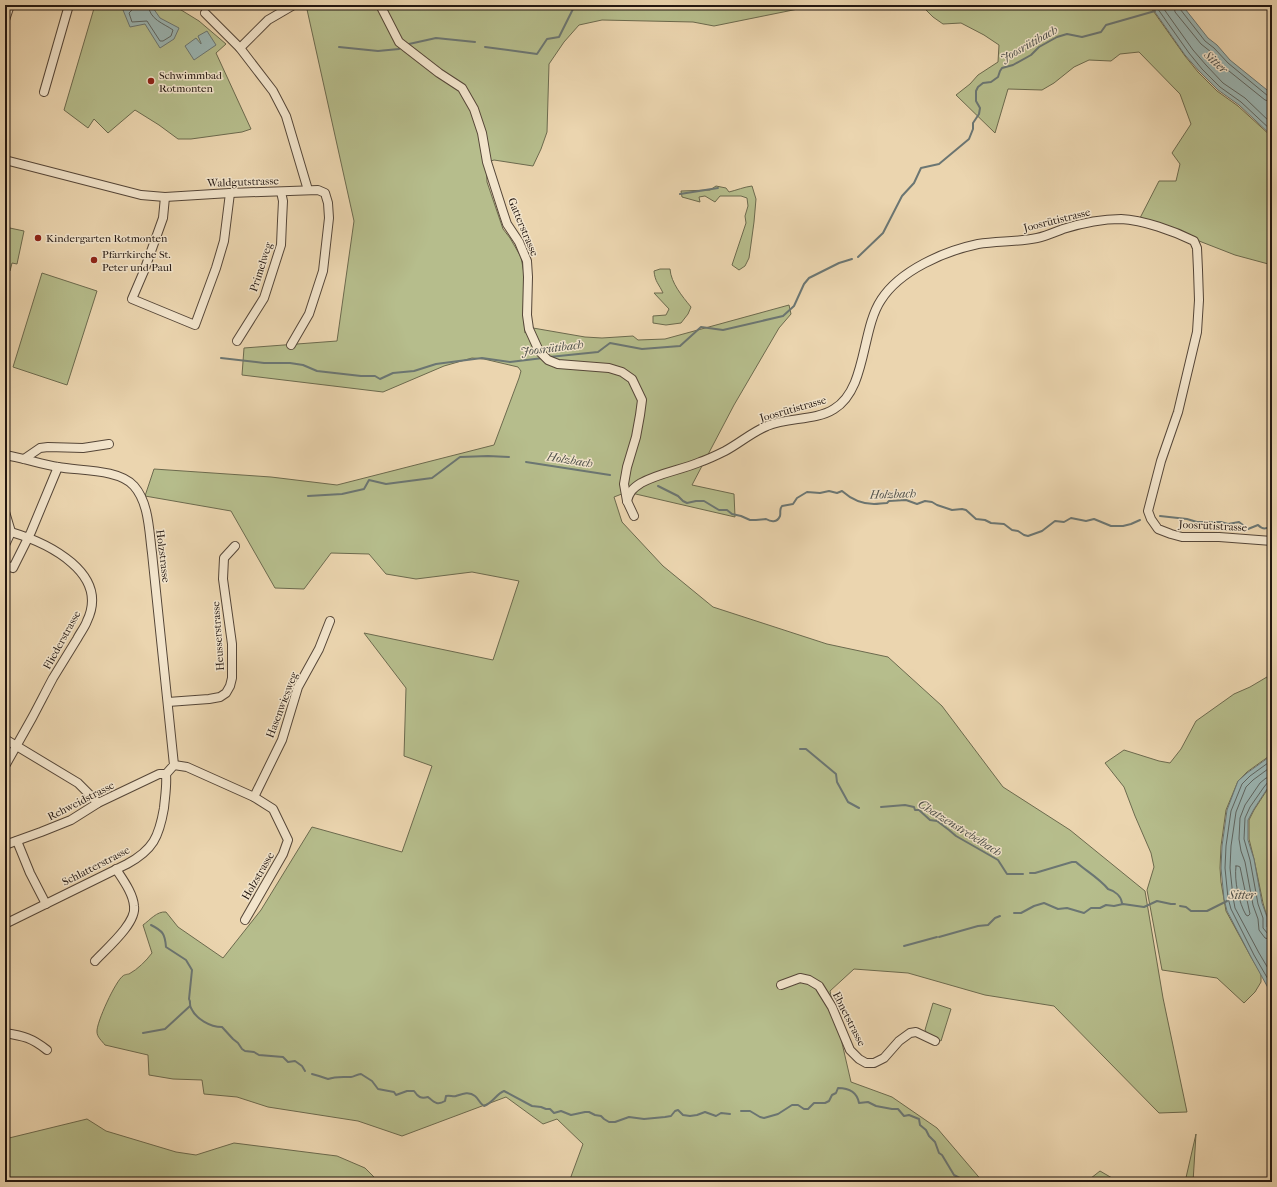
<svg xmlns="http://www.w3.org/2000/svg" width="1277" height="1187" font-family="'IM FELL French Canon',serif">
	<rect width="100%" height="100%" fill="#ebd5af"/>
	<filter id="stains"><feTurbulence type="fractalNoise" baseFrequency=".005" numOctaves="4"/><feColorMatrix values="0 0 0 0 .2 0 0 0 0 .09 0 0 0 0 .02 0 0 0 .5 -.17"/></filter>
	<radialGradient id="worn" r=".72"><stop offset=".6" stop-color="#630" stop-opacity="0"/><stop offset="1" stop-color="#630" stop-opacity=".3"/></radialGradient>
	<!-- green -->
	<g fill="#b6bd8c" stroke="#6c6a4e">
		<path d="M95,5H173L199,21L226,44L216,53L251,129L242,132L191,139H178L159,125L135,110L108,133L94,119L88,128L64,110Z"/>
		<path d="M306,5H378L398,43L461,90L473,111L486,162L487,182L503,229L510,238L521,257L525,279L524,321L525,333L533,328L585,337L602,338L633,336L638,340L665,339L789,305L791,314L779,328L734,405L692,485L734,494L735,517L627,492L614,497L622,522L663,566L713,607L827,644L888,657L942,706L1003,787L1070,830L1145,891L1163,998L1187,1112L1159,1113L1054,1006L985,995L908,973L854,969L830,991L851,1082L892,1097L937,1128L983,1182H569L583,1144L557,1119L543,1124L506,1097L402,1136L358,1121L268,1107L237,1097L204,1094L202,1080L173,1079L149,1075L148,1055L105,1045C102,1041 97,1037 97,1032C96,1023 116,980 123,976C123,975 128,974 129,974C138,969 146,961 152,953L143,925C150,920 157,911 166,912L178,927L223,958L261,910L312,827L402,852L432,766L404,756L406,688L364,633L493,660L519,581L472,572L416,579L386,574L369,554L331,553L304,589L275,588L231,511L145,496L154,469L271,477L337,485L494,445L519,378L521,371L518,367L484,359L472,358L444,366L383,392L242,375L244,348L337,341L354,221Z"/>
		<path d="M381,5H808L798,9L714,26L693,22L602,20L579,25L564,42L549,64L547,132L541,149L533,166L494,160L488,162L464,86L400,41Z"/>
		<path d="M921,5H1149L1185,56L1198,72L1217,91L1238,106L1272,137V265L1235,255L1140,218L1159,181H1176L1180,164L1172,153L1191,124L1180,94L1139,52L1120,54L1111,61L1089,60L1074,67L1054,83L1042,90L1008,89L995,133L956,95L970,84L978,75L998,62L999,45L984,35L961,23L943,24L933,17Z"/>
		<path d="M716,186L726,188L729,192C737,190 744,187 752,186L756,199L754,222L751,244L749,258L745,266L739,270L732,265L746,223L745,216L748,206L747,198L741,196H720L715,202L705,196L699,197L700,202L682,197L681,191L710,190Z"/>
		<path d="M5,227L24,231L17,264L12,263L10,271L6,270L5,274Z"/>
		<path d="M660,269H670C671,283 682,296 691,307L688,314L681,323L666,325L653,323V316L666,315L669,309L654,293H663C659,284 655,282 654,271Z"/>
		<path d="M42,273L97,291L67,385L13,367Z"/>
		<path d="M1272,674V754L1247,772L1238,781L1226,810L1221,846L1220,868L1221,882L1226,911L1251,957L1261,974V982L1255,992L1244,1003L1217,978L1162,970L1147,890L1154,867L1151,853L1135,816L1124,787L1105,763L1124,750L1159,761L1170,763L1181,749L1196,721L1234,694L1250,687Z"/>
		<path d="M1272,785V932L1267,927V917L1263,903L1254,859L1249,839V820L1254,810L1267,790Z"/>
		<path d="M933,1003L951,1009L941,1041L927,1034L925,1030Z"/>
		<path d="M87,1119L106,1131L176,1152L196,1155L234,1143L337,1156L365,1168L379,1182H5V1139Z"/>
		<path d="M1196,1134L1193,1182H1185Z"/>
		<path d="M1100,1171L1112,1178V1182H1086Z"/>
	</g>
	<!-- water -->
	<g fill="#9bb6b4" stroke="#6b7673">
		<path d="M132,5H151L160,18L179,28L174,39L160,48L145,24L130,27L123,10Z"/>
		<path d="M1150,5H1182L1208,38L1217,45L1230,60L1272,94V136L1239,105L1218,90L1199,71L1185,55Z"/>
		<path d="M207,31L216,45L194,60L185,46L196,38L201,44V43L198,36Z"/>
		<path d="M1272,755V784L1267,789L1254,809L1248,820V840L1254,859L1262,903L1267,917V927L1272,932V995L1251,957L1227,911L1224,899L1221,868L1222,846L1227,810L1238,781L1247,773Z"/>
	</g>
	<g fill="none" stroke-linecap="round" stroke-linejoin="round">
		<!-- shore -->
		<g stroke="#5f6662" stroke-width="1">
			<path d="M133,5V9L129,13L132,22L147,21L160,41H163L171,36L173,30C163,23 150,20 148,5"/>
			<path d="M1155,5L1189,53L1202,69L1220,87L1241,102L1272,131"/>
			<path d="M1161,5L1193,50L1206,65L1223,83L1245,98L1272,124"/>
			<path d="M1174,5L1175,12L1201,44L1211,52L1224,67L1265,100L1272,102"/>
			<path d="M1179,5L1180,9L1205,41L1214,48L1228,63L1268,96L1272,97"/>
			<path d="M1272,760L1250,776L1242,784L1231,811L1226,846L1225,868L1228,898L1231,909L1254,955L1272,986"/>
			<path d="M1272,766L1253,780L1246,787L1236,812L1231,846L1230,868L1233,897L1235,908L1259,953L1272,975"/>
			<path d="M1272,777L1266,778L1260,783L1245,805L1240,818L1239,839L1241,851L1245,862L1253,905L1258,919L1259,930L1265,938L1272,940"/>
			<path d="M1272,782H1268L1264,787L1250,807L1245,818L1244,839L1250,860L1258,904L1263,918V928L1268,934L1272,935"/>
			<path d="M1236,866H1238L1240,867L1250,914L1248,916L1246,915C1239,903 1234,881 1236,866Z"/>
		</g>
		<!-- stream -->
		<g stroke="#6b7673" stroke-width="2">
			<path d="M409,44L436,38L475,42"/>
			<path d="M339,47L378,51L399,49"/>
			<path d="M485,47L537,54L547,39L559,37L575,5"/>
			<path d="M680,194L718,188"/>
			<path d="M858,257L883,233L902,196L914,183L921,168L939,164L969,139L973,129V123L979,114L980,108L976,101V91L978,87L983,83L991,82L998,77L1000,71L1002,68L1013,65L1031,55L1039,47L1057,37L1067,34L1082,37L1101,32L1106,25L1155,11"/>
			<path d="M549,357L598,352L610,343L642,349L680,346L701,327L723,330L783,316L794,306L804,284L809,278L839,263L852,259"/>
			<path d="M221,358L264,363H290L303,365L317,371L361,376H375L380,379L393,373L414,371L436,364L482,358L510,362L543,358"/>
			<path d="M526,462L610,475"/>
			<path d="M658,486L678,496L683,501L687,503L696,501H704L719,510H727L732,514L741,516L750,520H756L766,519C771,522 777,523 780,516C781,512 779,510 782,506L793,504L797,498L807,492L820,493L829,491L837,493L842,491C851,499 862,504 874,504C879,504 882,503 887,503L889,501L906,500L917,504L925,501L932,502L937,505L952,510L962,509L966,510L976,519L985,520L991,523L1004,524L1012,530L1018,531L1024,535L1028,536L1042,531L1055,521L1064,522L1071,518L1086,521L1094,519L1111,526H1123L1131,524L1140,520"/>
			<path d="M308,496L342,494L364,489L369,480L386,484L432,478L460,457L488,456L509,457"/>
			<path d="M1160,516L1187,519L1197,522H1221L1228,524L1239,522L1248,529L1258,525C1263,530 1266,529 1272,526"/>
			<path d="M800,749H806L836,774L837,782L848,802L859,808"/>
			<path d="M881,807L905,805L914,807L915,810H919L930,820L937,821L949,830L956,836L998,860L1007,874H1023"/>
			<path d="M1030,873H1035L1072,862H1076C1086,871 1099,878 1108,889C1115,891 1121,896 1122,903"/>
			<path d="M1180,906L1186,907L1191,911H1207L1227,901"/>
			<path d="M1014,913H1021L1034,906L1044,903L1058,909L1067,908L1084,913L1091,908H1100L1106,905L1114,906L1123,904L1144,907L1157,901L1171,904H1175"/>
			<path d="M151,925C163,931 165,934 166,947L186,960L192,970L189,999C191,1002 189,1004 191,1008C196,1019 210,1027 222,1027L233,1039L238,1043L242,1049L245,1051L254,1052L259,1055L283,1057L288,1062L295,1061L302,1066L305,1071"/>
			<path d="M939,937L978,926L988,925L995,918L1000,916"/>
			<path d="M904,946L937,937"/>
			<path d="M143,1033L165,1029L190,1006"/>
			<path d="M312,1074L319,1076L328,1079C336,1076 343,1077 351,1077C354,1077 357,1074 361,1074L372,1081L378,1089L394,1092L396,1095L407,1091H414C418,1097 421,1099 428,1097C434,1102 437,1106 445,1101L446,1096C450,1095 453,1097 456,1096C462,1094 469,1091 475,1096C479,1099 479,1103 484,1106C494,1102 496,1094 504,1091L532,1106L541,1107L546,1109H550L554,1113L561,1111L571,1115L585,1112H589L595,1115L601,1116L604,1119L609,1122H615L629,1117L644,1119L665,1117L671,1116L675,1111L678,1110L683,1115L690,1116L697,1115L705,1112L716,1116L721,1113L730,1114"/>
			<path d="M741,1111H750L760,1117L764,1118L778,1114L792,1105H798L804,1109H808L814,1103H825L829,1101L832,1095L836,1093L838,1088C848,1088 857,1092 859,1103L868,1102L876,1106L892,1109H898L904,1116L909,1115L919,1119L920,1125L926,1130L929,1136L935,1142L939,1153L942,1155L954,1175L967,1182"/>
		</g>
		<!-- minor casing -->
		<g stroke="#554638" stroke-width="10">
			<g id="minor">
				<path d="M380,5L399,42L439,73L462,88L474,109L482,133L487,162L503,212L507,224L519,242L527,261L528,277L527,315L529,329L539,351L548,360L558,364L609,368L622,372L632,379L642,400L640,415L636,437L627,467L624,484L627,501L634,516"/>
				<path d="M205,13L240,48L273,91L286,116L308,190"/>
				<path d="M5,20L10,5"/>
				<path d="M240,48L268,20L292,6"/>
				<path d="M44,92L69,5"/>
				<path d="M5,160L141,195L165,197L230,193L318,190L325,193L328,203L329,218L323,271L309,314L291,345"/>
				<path d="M165,197L163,218L144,271L132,299L195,325L216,268L224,241L230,193"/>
				<path d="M237,341L264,298L281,245L282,221L283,201L281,192"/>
				<path d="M5,455C23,458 41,464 58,467C80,471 119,469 134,486C149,503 149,531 152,553L174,765L166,774"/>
				<path d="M24,459L40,448L48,447L83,448L109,444"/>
				<path d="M627,501C629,492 633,488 641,483C659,473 681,470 700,462C709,459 717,455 725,451C740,443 752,432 767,426C788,417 815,421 834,409C867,389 861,330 881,300C900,270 945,251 978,244C998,241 1018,242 1037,238C1046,236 1055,232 1063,229C1082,223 1102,219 1121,219C1143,220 1174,231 1194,241L1197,248L1198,270L1199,300L1197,332L1178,412L1161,461L1148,511L1151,519L1158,529L1171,534L1182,537H1219L1272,541"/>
				<path d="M5,512L11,532"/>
				<path d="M5,545L11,532"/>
				<path d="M5,565L13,568L31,532L58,467"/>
				<path d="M168,702L209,699L220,697L226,693L230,686L232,678V644L223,579L224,558L235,546"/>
				<path d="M5,739L78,783L98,803"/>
				<path d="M174,765L187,767L254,797L273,809L288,840L283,854L245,920"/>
				<path d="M5,766C14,750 23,734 32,718C39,705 46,691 53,678C61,665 69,652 77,639C80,633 85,627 87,621C110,573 48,543 11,532"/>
				<path d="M254,797L282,740L298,687L319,649L330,621"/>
				<path d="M17,841L30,873L46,904"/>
				<path d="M5,845L41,832L71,820L98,803L159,774H166"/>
				<path d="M5,924L127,864C153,850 159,837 164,808C165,796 167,786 166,774"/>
				<path d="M95,961C106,949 137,923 134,906C133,893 123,880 116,869"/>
				<path d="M781,985L800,978L809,980L819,986L832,1007L850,1050L859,1059L866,1063H874L884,1058L899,1041L910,1033L916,1032L935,1041"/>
				<path d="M5,1033C24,1036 32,1038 47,1050"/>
			</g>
		</g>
		<!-- minor -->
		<use href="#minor" stroke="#f2e4cb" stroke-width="8"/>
	</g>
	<!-- markers -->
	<g fill="#8f2418" stroke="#f2e4cb" stroke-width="1.5">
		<circle cx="151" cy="81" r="4"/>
		<circle cx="38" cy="238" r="4"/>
		<circle cx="94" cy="260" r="4"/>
	</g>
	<g text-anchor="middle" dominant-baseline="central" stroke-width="3" stroke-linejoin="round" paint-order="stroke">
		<!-- poi labels -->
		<g font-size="11" fill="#231711" stroke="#f2e4cb" text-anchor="start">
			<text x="159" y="75">Schwimmbad<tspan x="159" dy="13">Rotmonten</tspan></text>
			<text x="46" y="238">Kindergarten Rotmonten</text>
			<text x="102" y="254">Pfarrkirche St.<tspan x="102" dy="13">Peter und Paul</tspan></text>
		</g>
		<!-- street labels -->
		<g font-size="11" fill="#231711" stroke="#f2e4cb">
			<text transform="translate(243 182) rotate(-2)">Waldgutstrasse</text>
			<text transform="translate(1057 220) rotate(-14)">Joosrütistrasse</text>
			<text transform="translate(523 227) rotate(67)">Gatterstrasse</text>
			<text transform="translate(261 267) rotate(-72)">Primelweg</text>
			<text transform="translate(793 409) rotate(-16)">Joosrütistrasse</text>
			<text transform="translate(1213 526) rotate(3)">Joosrütistrasse</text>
			<text transform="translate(163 556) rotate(83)">Holzstrasse</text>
			<text transform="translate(218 636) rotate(-94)">Heusserstrasse</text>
			<text transform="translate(62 640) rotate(-61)">Fliederstrasse</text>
			<text transform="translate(282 705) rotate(-69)">Hasenwiesweg</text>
			<text transform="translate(81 801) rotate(-27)">Rehweidstrasse</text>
			<text transform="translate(96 866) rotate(-27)">Schlatterstrasse</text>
			<text transform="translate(258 876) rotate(-60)">Holzstrasse</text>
			<text transform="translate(849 1019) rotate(63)">Ebnetstrasse</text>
		</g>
		<!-- water labels -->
		<g font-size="12" font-style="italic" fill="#4d4f4a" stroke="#f2e4cb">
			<text transform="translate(1029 44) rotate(-29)">Joosrütibach</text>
			<text transform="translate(1216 62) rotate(42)">Sitter</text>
			<text transform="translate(552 348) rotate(-7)">Joosrütibach</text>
			<text transform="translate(570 460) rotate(9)">Holzbach</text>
			<text transform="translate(893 494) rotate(-2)">Holzbach</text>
			<text transform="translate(960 828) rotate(32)">Chatzenstrebelbach</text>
			<text x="1242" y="895">Sitter</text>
		</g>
	</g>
	<!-- margin -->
	<rect width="1277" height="1187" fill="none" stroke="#ebd5af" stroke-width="20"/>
	<rect x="6" y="6" width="1265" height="1175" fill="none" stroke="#231711" stroke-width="2"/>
	<rect x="10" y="10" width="1257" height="1167" fill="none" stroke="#231711"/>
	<rect width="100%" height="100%" filter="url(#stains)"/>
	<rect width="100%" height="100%" fill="url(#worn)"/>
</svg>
